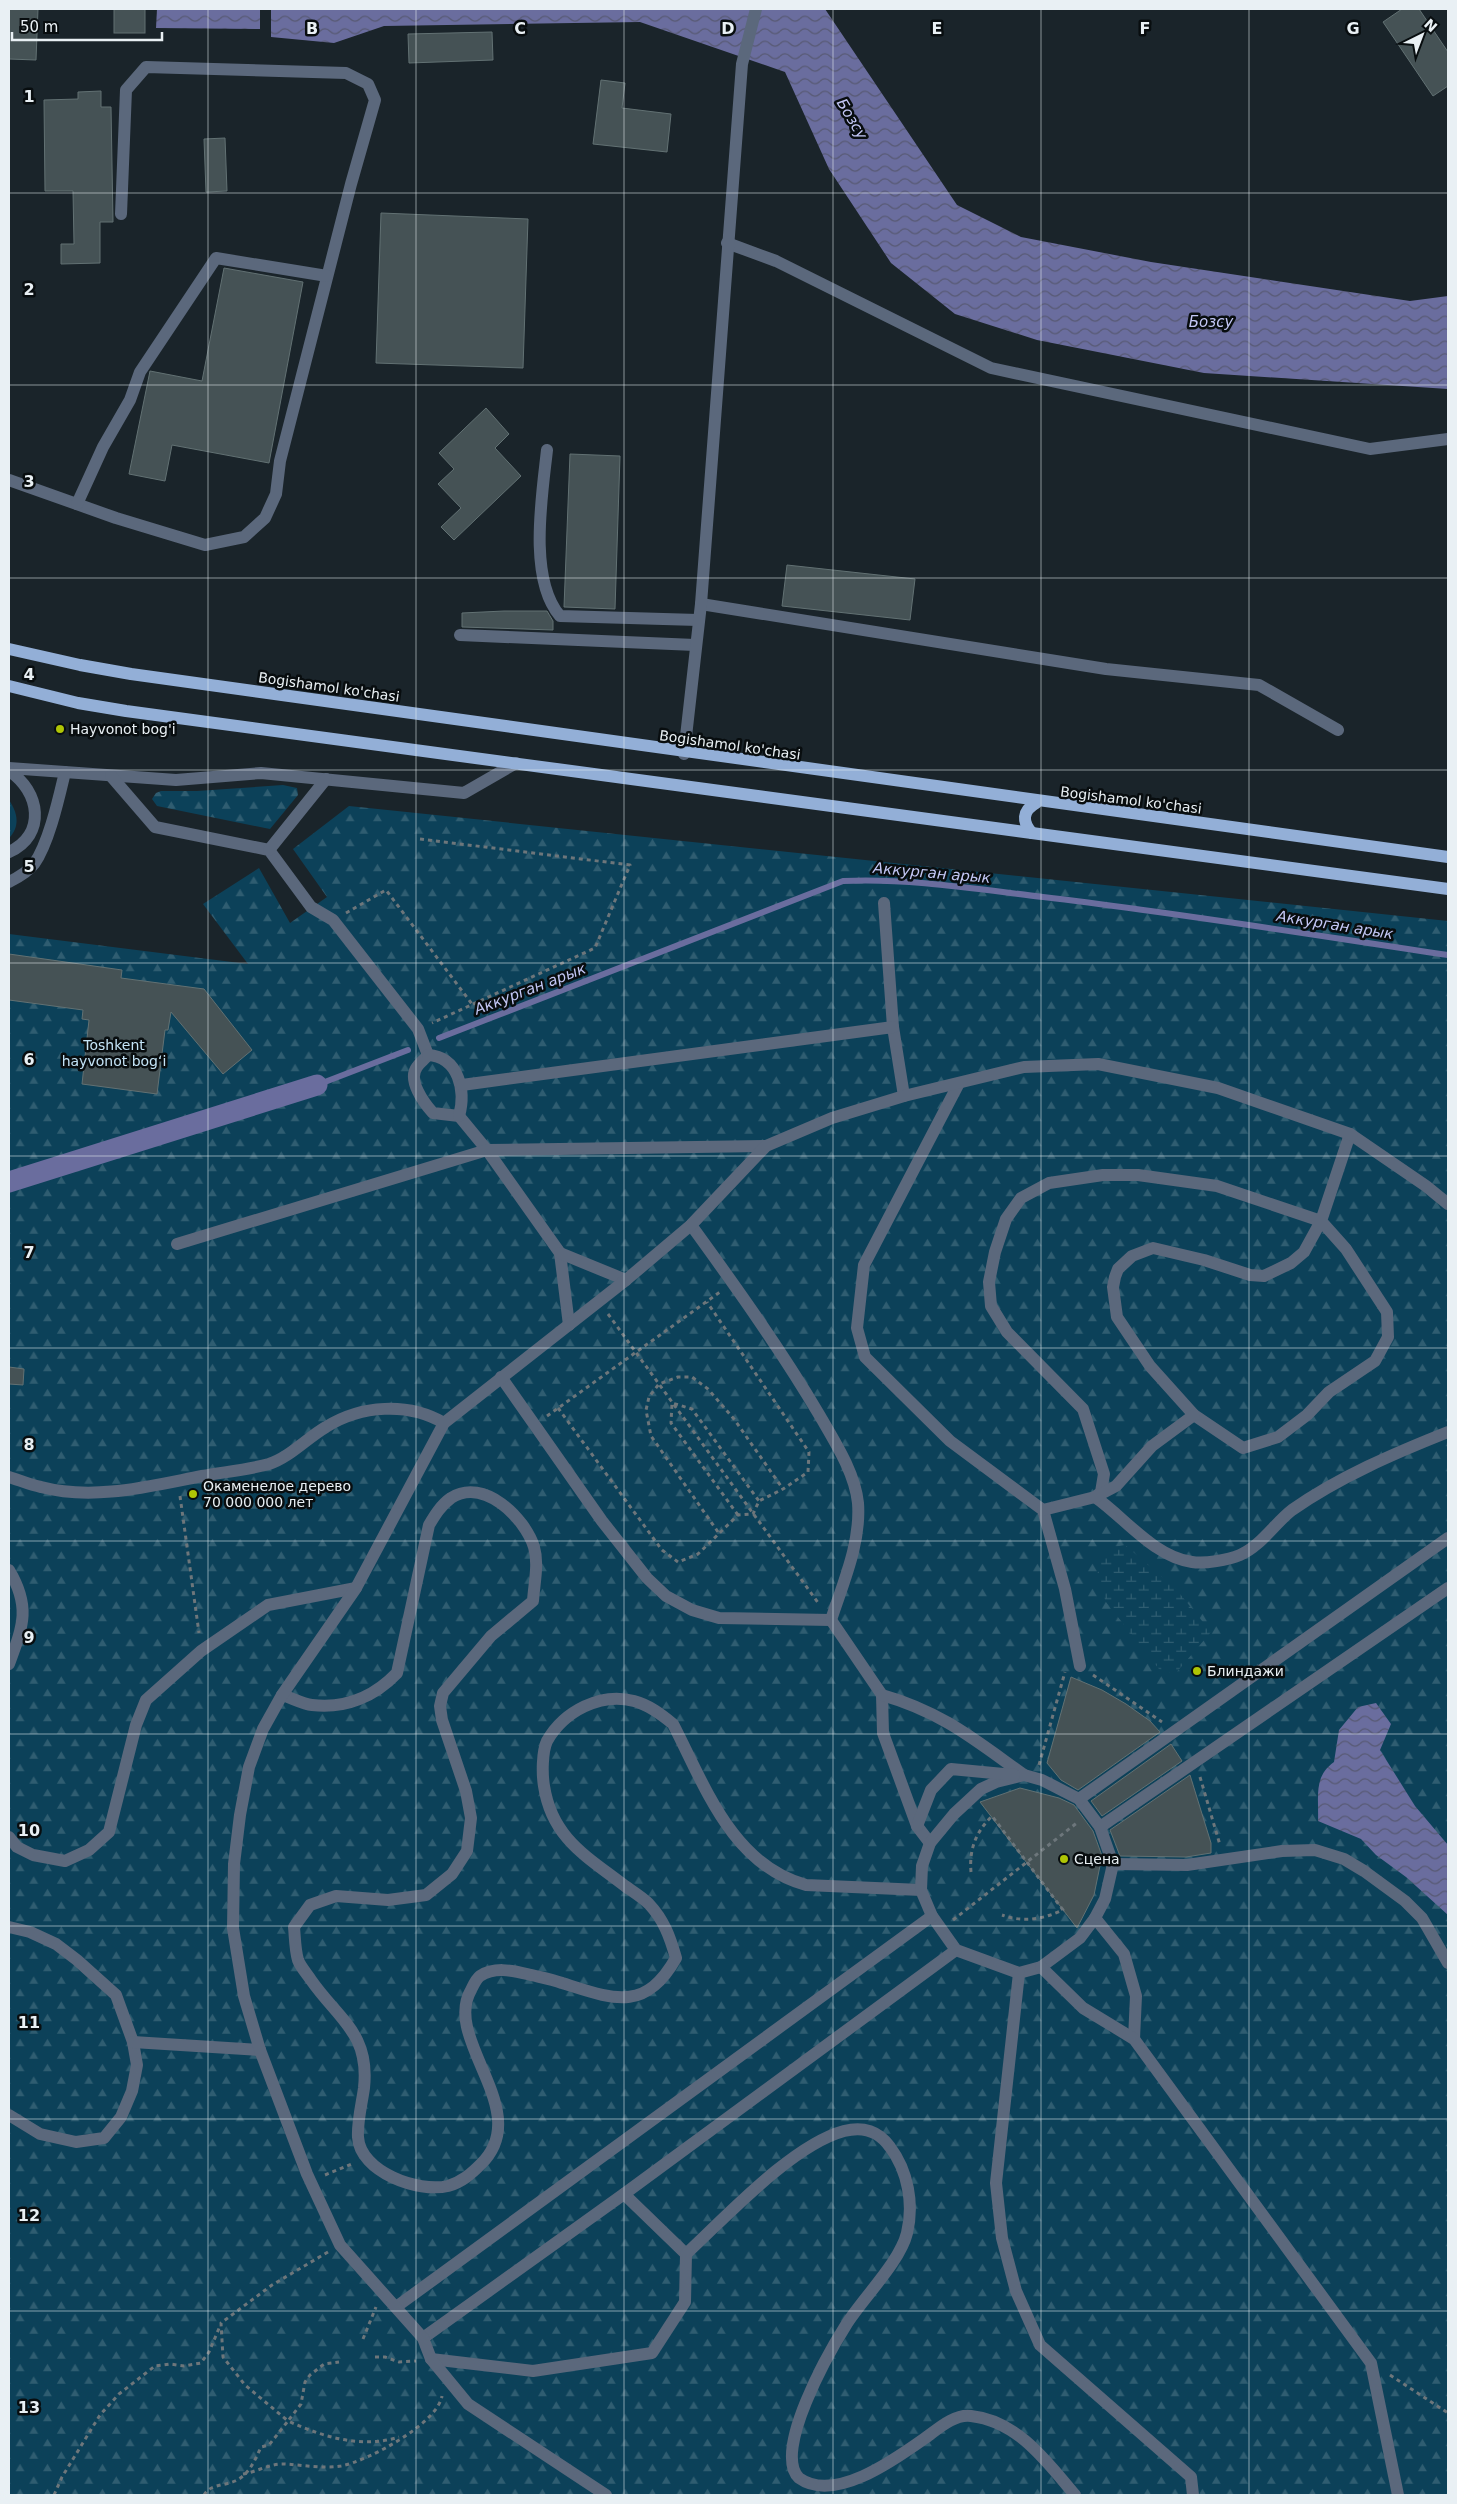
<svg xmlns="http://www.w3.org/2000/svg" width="1457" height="2504" font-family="'DejaVu Sans',sans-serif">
	<defs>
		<pattern id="grass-tufts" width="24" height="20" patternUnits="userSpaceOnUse" patternTransform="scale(1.25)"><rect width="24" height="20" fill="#0c4159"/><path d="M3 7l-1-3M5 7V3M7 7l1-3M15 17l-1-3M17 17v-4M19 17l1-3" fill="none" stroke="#2f5d71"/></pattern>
		<pattern id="forest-firs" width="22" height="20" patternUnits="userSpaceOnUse" patternTransform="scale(1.25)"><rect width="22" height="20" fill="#0c4159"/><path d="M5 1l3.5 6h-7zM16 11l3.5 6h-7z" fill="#2f5d71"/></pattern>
		<pattern id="wetland-marsh" width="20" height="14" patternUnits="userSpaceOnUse" patternTransform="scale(1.25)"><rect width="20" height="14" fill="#0c4159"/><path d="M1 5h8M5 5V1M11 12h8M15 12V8" fill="none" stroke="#2f5d71"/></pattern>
		<pattern id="water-waves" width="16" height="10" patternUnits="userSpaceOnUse" patternTransform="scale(1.25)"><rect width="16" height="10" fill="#6a6d9e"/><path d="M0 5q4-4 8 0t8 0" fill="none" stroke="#585a74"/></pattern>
	</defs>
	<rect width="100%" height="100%" fill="#1a242a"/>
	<!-- grass -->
	<path fill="url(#grass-tufts)" d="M9,800C18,813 20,827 9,838Z"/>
	<!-- forest -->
	<g fill="url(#forest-firs)">
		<path d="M283,785L297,788L298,795L270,829L157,806L152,799L156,793L161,791H197Z"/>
		<path d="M349,806L1448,921V2495H9V934L248,964L203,904L259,868L290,923L327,897L293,849Z"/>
	</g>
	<!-- wetland -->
	<path fill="url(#wetland-marsh)" d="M1125,1545L1176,1589L1211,1632L1175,1674L1159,1669L1106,1602L1097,1577L1102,1549Z"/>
	<!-- water -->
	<g fill="url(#water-waves)">
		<path d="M157,9H260V29L156,28Z"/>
		<path d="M271,9H825L957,205L1021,237L1151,262L1410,301L1448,296V389L1204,373L1037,340L955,314L891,263L829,169L785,72L640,22L384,26L334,43L271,37Z"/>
		<path d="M1376,1703L1391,1724L1380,1750L1415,1806L1448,1845V1915L1406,1877L1376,1855L1361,1839L1318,1821C1319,1797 1313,1777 1334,1762L1339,1730L1358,1707Z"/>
	</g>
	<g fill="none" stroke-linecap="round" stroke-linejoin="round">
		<!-- stream -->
		<g stroke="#6a6d9e" stroke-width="6">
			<path d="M439,1038L843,881C910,878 976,889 1043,897C1179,913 1313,935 1448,955"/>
			<path d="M317,1085L408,1050"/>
		</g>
		<!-- canal -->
		<path stroke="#6a6d9e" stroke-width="21" d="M9,1182L317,1085"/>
	</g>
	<!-- building -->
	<g fill="#455255" stroke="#627173">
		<path d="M9,9H38L36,60L9,59Z"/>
		<rect x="114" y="9" width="31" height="24"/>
		<path d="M1402,9H1419L1448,52V86L1433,96L1383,22Z"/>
		<path d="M492,32L493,60L409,63L408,34Z"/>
		<path d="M601,80L625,83L622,108L671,114L667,152L593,144Z"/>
		<path d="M101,91V107H111L113,222H100V263L61,264V244H74L73,191H45L44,100L78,99V92Z"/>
		<path d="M225,138L227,191L206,192L204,139Z"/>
		<path d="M381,213L528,219L523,368L376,363Z"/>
		<path d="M224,268L303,282L269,463L172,445L165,481L129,474L150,371L202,381Z"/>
		<path d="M486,408L509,434L495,448L521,476L454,540L441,527L461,508L438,484L454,469L439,453Z"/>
		<path d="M570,454L620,456L615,609L564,607Z"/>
		<path d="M787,565L915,579L910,620L782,606Z"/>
		<path d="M504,611H547L553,621V630L462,627V613Z"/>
		<path d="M9,954L122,970L121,978L204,989L252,1050L223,1074L171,1012L168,1030H165L157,1094L82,1084L89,1020L82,1019L83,1010L9,1000Z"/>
		<path d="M9,1367L24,1369L23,1385L9,1384Z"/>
		<path d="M1071,1677L1102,1690L1126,1704L1150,1721L1160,1732L1078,1790L1061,1780L1047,1763Z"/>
		<path d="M1171,1744L1182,1761L1102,1816L1091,1801Z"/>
		<path d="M1190,1775L1211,1843V1853L1186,1857L1120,1856L1110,1830Z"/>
		<path d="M1020,1788L1059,1798L1074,1805L1093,1831L1102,1856L1094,1895L1077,1928L980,1802Z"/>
	</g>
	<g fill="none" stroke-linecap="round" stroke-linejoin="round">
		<!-- path -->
		<g stroke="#6d767b" stroke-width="3" stroke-dasharray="4 4" stroke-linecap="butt">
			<path d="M420,839L630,865L595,948L432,1023"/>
			<path d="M346,913L386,890L472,1004"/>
			<path d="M608,1314L819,1604"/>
			<path d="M558,1408L662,1550L678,1562L698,1554L738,1515L753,1514L759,1501L783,1489L808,1472L809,1452L707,1302"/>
			<path d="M547,1416L720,1292"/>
			<path d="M180,1496L199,1633"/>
			<path d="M738,1515L671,1423L672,1403L692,1409L759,1501"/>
			<path d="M718,1532L651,1436L646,1410L649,1397L659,1384L678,1377H692L708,1389L734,1419L783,1489"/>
			<path d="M1093,1675L1162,1722"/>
			<path d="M1039,1765L1065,1672"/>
			<path d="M1200,1777L1220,1845"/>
			<path d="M971,1872C969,1849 976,1832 992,1816L1063,1910C1043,1919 1024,1923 1002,1915"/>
			<path d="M953,1920L1078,1822"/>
			<path d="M325,2175L354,2163"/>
			<path d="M328,2252L272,2285L221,2323L223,2357L245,2385L288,2421L301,2404L305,2382L310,2375L324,2364L339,2362"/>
			<path d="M363,2339L376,2307"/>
			<path d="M375,2357H385L399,2362L416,2361"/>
			<path d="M1390,2375L1448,2413"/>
			<path d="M243,2474C256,2472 272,2463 284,2464C303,2465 323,2469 341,2466C368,2461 437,2424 442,2396"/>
			<path d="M54,2495L62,2477L100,2415L119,2394L155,2366L170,2364L184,2366L201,2363L209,2352L220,2326"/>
			<path d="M204,2495C210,2484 224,2486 235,2481C249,2475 255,2460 261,2447L269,2445L288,2421C323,2437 362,2449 399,2437"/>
		</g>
		<!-- minor -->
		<g stroke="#5b687c" stroke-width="12">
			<path d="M727,243L776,261L991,368L1370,449L1448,439"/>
			<path d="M547,450C542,496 528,579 560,616L698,620"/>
			<path d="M9,480L116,518L205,545L244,537L265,518L276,494L280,461L351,184L375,100L368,84L346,73L146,67L126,90L121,214"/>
			<path d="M77,504L103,447L130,400L140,372L216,258L327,276"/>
			<path d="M701,604L1106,669L1259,685L1338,730"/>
			<path d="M460,635L695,645"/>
			<path d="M684,754L701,604L742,64L756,9"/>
			<path d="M9,768L176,780L261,773L464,793L516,763"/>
			<path d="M9,771C40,791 47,835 9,852"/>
			<path d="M111,776L155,827L269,850L311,907L333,920L418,1029L428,1055C425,1059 420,1062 417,1067C407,1080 424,1103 433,1113L459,1116L487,1150L560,1253L569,1325"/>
			<path d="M269,850L326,779"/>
			<path d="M9,882C17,878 28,872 34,864C49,843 59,797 65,772"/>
			<path d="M884,903L893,1027L904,1096"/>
			<path d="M428,1055C459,1057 466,1091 459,1116"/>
			<path d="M462,1085L893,1027"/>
			<path d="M958,1085L864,1265L857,1328L865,1357L950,1441L1043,1510L1065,1589L1080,1666"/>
			<path d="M1350,1134L1321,1221L1304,1252L1291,1263L1264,1276L1250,1275L1204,1260L1153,1248L1132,1256L1118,1269L1115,1277L1113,1287L1117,1317L1150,1366L1194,1415L1243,1448L1278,1437L1307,1415L1329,1392L1375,1361L1388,1337L1387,1312L1346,1249L1321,1221L1217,1186L1138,1175H1103L1049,1183L1021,1198L1006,1219L995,1252L989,1282L991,1306L1007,1332L1083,1409L1104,1474L1101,1492L1095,1497C1124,1517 1154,1557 1192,1562C1205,1564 1228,1560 1240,1555C1261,1546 1275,1523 1292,1510C1339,1477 1395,1453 1448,1432"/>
			<path d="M691,1225C736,1287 781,1350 820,1416C835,1442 855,1473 858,1503C861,1543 843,1583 831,1620"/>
			<path d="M177,1244L487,1150L766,1146"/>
			<path d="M560,1253L626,1280"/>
			<path d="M501,1377L602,1521L647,1578L666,1596L692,1610L719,1618L831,1620"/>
			<path d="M9,1477C19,1480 30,1485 41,1487C94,1501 150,1486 202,1476C224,1472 247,1470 269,1464C290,1457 307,1438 326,1427C361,1405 408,1402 444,1423"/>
			<path d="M1043,1510L1095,1497L1116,1486L1152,1446L1194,1415"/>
			<path d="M9,1570C31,1607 23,1626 9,1664"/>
			<path d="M831,1620L882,1695L883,1733L917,1826L930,1843"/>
			<path d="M282,1695C292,1698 303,1704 312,1705C346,1709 375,1696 397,1673L429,1525C435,1515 441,1505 451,1498C484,1477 525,1518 534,1547C539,1564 534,1584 533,1601L491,1636L443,1693L440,1706L442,1720L466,1791L471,1818L467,1851L452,1874L426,1895L388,1900L336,1896L310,1905L294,1927C295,1937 295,1950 298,1960C300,1966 307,1974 311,1980C338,2019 370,2033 364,2088C362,2103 357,2122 358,2137C360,2172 418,2193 448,2186C462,2182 471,2174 481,2164C535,2111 442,2040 471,1990C473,1986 476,1979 480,1976C494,1967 511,1970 527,1974C539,1977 551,1979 562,1983C613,1999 645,2013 676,1958C670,1937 664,1920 649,1904C642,1897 632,1891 625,1886C586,1856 552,1838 544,1786C542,1774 542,1752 547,1741C564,1711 601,1692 634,1701C649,1705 661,1714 673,1724C705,1786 732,1865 806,1885L921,1890"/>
			<path d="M882,1695C942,1712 975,1740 1024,1775"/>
			<path d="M1024,1775L1042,1780L1079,1799L1100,1827L1113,1864L1105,1899L1095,1918L1080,1938L1041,1967L1019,1973L956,1950L932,1916L921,1890L922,1866L930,1843L954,1814L981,1789L996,1782Z"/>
			<path d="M1079,1799L1448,1538"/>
			<path d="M917,1826L931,1790L951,1769L1014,1775"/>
			<path d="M1100,1827L1448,1588"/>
			<path d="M9,1837L17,1847L33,1855L65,1861L89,1850L109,1832L136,1725L146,1700L201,1651L268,1605L356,1588"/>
			<path d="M1113,1864L1187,1865L1282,1851L1315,1850L1344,1859L1364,1871L1405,1901L1422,1918L1448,1963"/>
			<path d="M1095,1918L1124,1954L1136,1996L1134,2039"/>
			<path d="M9,1927L30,1932L56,1944L77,1960L116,1995L133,2042L137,2065L132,2091L121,2117L104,2138L76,2142L40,2134L9,2115"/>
			<path d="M1041,1967L1083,2008L1134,2039L1371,2363L1398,2495"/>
			<path d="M1019,1973L996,2183L1002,2238L1016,2291L1040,2345L1191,2477L1193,2495"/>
			<path d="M133,2042L260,2050"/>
			<path d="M624,2194L686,2254"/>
			<path d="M396,2307L932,1916"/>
			<path d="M423,2338L624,2194L956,1950"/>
			<path d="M431,2359L533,2371L652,2353L685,2302L686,2254C726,2217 792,2145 844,2131C863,2126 879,2131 890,2147C908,2171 914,2204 907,2233C900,2262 862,2299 846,2325C829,2352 772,2452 799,2478C835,2504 897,2458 928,2436C940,2427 955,2414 971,2416C1018,2421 1047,2462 1075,2495"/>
			<path d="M606,2495L468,2404L431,2359L423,2338L340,2245L307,2174L260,2050L244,1996L233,1928L234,1864L240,1815L249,1767L263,1729L282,1695L356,1588L444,1423L626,1280L691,1225L766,1146L832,1118L904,1096L1024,1067L1098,1064L1218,1088L1350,1134L1426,1186L1448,1204"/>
		</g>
		<!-- major -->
		<g stroke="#93afd7" stroke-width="12">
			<path d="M9,649L80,665L131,674C570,737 1009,800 1448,857"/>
			<path d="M9,686L78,703L126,711L1448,889"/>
			<path d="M1032,833C1022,822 1022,811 1036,803"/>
		</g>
	</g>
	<!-- grid -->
	<path fill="none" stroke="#e9f0f4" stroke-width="1" stroke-opacity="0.55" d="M208,9V2495M416,9V2495M624,9V2495M833,9V2495M1041,9V2495M1249,9V2495M9,193H1448M9,385H1448M9,578H1448M9,770H1448M9,963H1448M9,1156H1448M9,1348H1448M9,1541H1448M9,1734H1448M9,1926H1448M9,2119H1448M9,2311H1448"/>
	<!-- markers -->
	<g fill="#afc505" stroke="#080d0f" stroke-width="2">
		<circle cx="60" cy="729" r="5"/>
		<circle cx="193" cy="1494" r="5"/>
		<circle cx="1197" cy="1671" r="5"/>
		<circle cx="1064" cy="1859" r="5"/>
	</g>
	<g text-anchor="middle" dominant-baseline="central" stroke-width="5" stroke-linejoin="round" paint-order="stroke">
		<!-- street labels -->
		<g font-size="14" fill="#e9f0f4" stroke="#080d0f">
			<text transform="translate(329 687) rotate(8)">Bogishamol ko'chasi</text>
			<text transform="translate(730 745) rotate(8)">Bogishamol ko'chasi</text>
			<text transform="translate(1131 800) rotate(7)">Bogishamol ko'chasi</text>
		</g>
		<!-- poi labels -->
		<g font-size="14" fill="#e9f0f4" stroke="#080d0f" text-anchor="start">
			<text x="70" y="729">Hayvonot bog'i</text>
			<text x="203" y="1486">Окаменелое дерево<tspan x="203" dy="16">70 000 000 лет</tspan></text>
			<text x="1207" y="1671">Блиндажи</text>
			<text x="1074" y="1859">Сцена</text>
		</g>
		<!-- park labels -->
		<g font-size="14" fill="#c4e4f7" stroke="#080d0f">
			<text x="114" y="1045">Toshkent<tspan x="114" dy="16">hayvonot bogʻi</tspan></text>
		</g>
		<!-- water labels -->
		<g font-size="15" font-style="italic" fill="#c3c7f5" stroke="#080d0f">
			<text transform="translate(852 119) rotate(59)">Бозсу</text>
			<text x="1211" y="322">Бозсу</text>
			<text transform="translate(932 873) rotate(5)">Аккурган арык</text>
			<text transform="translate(1335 925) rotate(9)">Аккурган арык</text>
			<text transform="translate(530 989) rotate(-21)">Аккурган арык</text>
		</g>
	</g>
	<g font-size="16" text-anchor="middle" font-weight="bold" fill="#e9f0f4" stroke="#080d0f" stroke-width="5" stroke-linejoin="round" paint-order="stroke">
		<text x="312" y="34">B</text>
		<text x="520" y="34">C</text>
		<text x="728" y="34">D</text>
		<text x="937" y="34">E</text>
		<text x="1145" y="34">F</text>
		<text x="1353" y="34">G</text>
		<text x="29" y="102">1</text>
		<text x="29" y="295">2</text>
		<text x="29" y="487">3</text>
		<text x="29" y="680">4</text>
		<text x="29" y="872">5</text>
		<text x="29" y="1065">6</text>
		<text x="29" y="1258">7</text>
		<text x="29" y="1450">8</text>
		<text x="29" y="1643">9</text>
		<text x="29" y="1836">10</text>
		<text x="29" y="2028">11</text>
		<text x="29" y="2221">12</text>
		<text x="29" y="2413">13</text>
	</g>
	<!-- border -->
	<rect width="1457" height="2504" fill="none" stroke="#e9f0f4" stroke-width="20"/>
	<!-- north arrow -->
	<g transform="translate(1422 35) rotate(42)" stroke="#080d0f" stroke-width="4" paint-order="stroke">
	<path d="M0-4L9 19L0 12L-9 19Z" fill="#e9f0f4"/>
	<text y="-8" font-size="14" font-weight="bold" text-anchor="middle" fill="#e9f0f4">N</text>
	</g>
	<!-- scale -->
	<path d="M12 32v8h150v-8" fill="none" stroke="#e9f0f4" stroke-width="2.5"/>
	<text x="20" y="32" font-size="15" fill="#e9f0f4" stroke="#080d0f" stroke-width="4" paint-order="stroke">50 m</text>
</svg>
